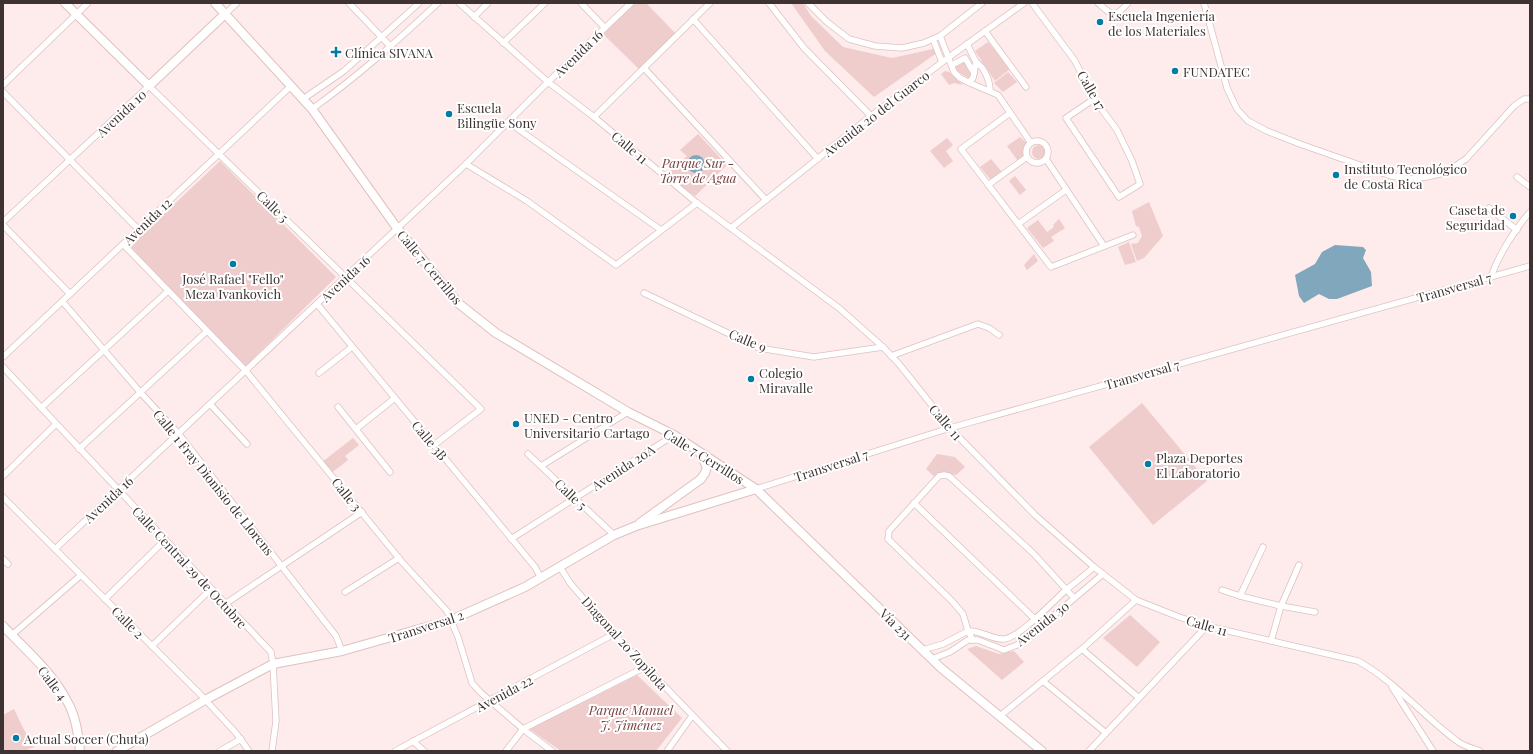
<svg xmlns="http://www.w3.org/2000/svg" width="1533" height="754" font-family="'Playfair Display',serif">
	<rect width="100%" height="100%" fill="#feebeb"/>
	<!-- green -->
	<g fill="#eecdcc">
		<path d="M631,3H646L677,35L641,71L601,32Z"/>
		<path d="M791,3H803L811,16L843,47L892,58L933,49L941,50L874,97L825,51Z"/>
		<path d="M988,42L1010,69L995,81L975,51Z"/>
		<path d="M965,60L968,65L971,76L969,78L955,70L954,65Z"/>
		<path d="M945,71L949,72L963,85L954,83L949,85L941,74Z"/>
		<path d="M1008,72L1017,82L1003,92L994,83Z"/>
		<path d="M698,134L727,165L695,196L665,174L668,173L687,156L680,150Z"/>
		<path d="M1020,137L1029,145L1024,155L1018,161L1007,146Z"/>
		<path d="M947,138L953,145L946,151L953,161L944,168L930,151Z"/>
		<circle cx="1039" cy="152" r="7"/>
		<path d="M991,159L1002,172L991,180L980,167Z"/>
		<path d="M220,161L336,277L245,367L130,246Z"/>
		<path d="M1015,176L1026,190L1020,195L1009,181Z"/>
		<path d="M1149,202L1163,236L1144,258L1137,261L1131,244L1138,243L1142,236L1139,227L1136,226L1132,211Z"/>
		<path d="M1059,219L1065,228L1051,237L1054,241L1043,248L1027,228L1038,220L1047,232L1054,227L1053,225Z"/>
		<path d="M1129,242L1136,262L1125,265L1118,247Z"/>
		<path d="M1034,254L1038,261L1027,270L1024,265Z"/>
		<path d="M1142,403L1207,481L1153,525L1089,447Z"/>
		<path d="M353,438L359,445L345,456L348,460L330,474L321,463Z"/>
		<path d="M937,454L955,457L965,467L956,475L944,473L935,477L926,469Z"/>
		<path d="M1130,615L1160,642L1137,667L1103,638Z"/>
		<path d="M976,646L999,654L1014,651L1024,662L1002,680L967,649Z"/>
		<path d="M637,675L682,718L656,751H561L529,729Z"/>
		<path d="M14,709L23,728L34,747L24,751H3V715Z"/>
	</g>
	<!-- water -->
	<g fill="#80a7bb">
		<circle cx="696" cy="164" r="9"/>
		<path d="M1335,245L1363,247L1366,250L1363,258L1371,272L1372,286L1337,299H1329L1319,294L1304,303L1299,296L1295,275L1315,264L1322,252Z"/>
	</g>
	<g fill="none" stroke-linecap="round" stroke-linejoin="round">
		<!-- street casing -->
		<g stroke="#dfc1c0" stroke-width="7">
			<g id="street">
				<path d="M349,3L391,47"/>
				<path d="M459,3L548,82L594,117L697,203L839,308L883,347L899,364L950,428L1035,515L1094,567L1136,600L1179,617L1207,626L1358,661C1396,682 1423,716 1457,741C1463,746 1472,748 1480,751"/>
				<path d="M581,3L605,28"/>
				<path d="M769,3L804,48L871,116"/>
				<path d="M808,3L827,22L849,39L875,46L902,48L924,43L940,36L982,3"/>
				<path d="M1032,3L1075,61L1094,99L1117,130L1132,161L1140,184L1119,197L1066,118L1094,99"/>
				<path d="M1098,3C1113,16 1114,19 1128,3"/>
				<path d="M1204,3L1227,88L1237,109L1248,121L1267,131L1300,144L1391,176L1411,179L1426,177L1440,174L1454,167L1466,159L1514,106L1524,99H1530"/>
				<path d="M225,14L237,3"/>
				<path d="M474,17L488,3"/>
				<path d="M693,19L818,159"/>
				<path d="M985,31L1026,87"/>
				<path d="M940,36L954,72L960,78L970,83L998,95L1031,143"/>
				<path d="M933,39L942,62"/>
				<path d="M503,43L545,3"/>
				<path d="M967,44L976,62"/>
				<path d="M952,65L965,58L974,73"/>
				<path d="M644,68L766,200"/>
				<path d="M969,82L973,78L976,62C985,68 990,81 990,91"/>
				<path d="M3,85L88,3"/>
				<path d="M3,92L138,229"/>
				<path d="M303,99L344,71L419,3"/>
				<path d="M312,109C357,77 397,41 438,3"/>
				<path d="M1010,113L961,149L1051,267L1133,235"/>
				<path d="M594,117L710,3"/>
				<path d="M508,122L661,230"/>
				<circle cx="1037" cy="152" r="11"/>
				<path d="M1046,159L1104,246"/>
				<path d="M466,164L527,201L616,265L697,203"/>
				<path d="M1517,177L1530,187"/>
				<path d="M988,185L1027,157"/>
				<path d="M1489,208L1517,230"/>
				<path d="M3,222L149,86L481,409L434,445"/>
				<path d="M1018,224L1066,190"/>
				<path d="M3,225L70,294"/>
				<path d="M731,228L871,116L945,60L1024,3"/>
				<path d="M123,244L246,371L402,562L447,611L458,637L472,683L480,692L523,729L552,751"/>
				<path d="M1491,277C1498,256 1515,229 1530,212"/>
				<path d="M644,293L759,348L814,357L883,347"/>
				<path d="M62,301L140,392L178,433L336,636L342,651"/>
				<path d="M317,304L535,567L541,578"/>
				<path d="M891,356L978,324L989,328L999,335"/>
				<path d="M3,357L291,86"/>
				<path d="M3,367L271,652L273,664L276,721L272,751"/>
				<path d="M319,373L352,347"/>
				<path d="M210,404L247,444"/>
				<path d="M338,407L390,472"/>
				<path d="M41,408L168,291"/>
				<path d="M356,429L395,398"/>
				<path d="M79,449L207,331"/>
				<path d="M528,454L614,535"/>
				<path d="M541,466L628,412"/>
				<path d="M3,476L56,424"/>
				<path d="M756,489L950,428L1530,266"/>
				<path d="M3,497L200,694L236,733L249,751"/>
				<path d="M914,503L1042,626"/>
				<path d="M511,539L674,435"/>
				<path d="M1263,547L1240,596L1281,606L1315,612"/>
				<path d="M55,549L466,164L548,82L631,3"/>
				<path d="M3,559L8,564"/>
				<path d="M560,567L570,583L614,634L727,751"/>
				<path d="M1222,590L1240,596"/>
				<path d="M345,592L399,558"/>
				<path d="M105,599L165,540"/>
				<path d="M225,604L362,512"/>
				<path d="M12,635L80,576"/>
				<path d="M973,640L968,631L963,614L952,601L888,539L889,531L939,476L944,475L949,476L1033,553L1074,598"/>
				<path d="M1271,641L1281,606L1299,565"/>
				<path d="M152,646L211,589"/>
				<path d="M1082,649L1139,698"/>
				<path d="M923,650L943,644L968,631C981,630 992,640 1004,639C1021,637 1053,601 1067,589C1076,582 1085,575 1094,567"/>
				<path d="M932,659L950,652L968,640H978L1004,650L1017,645L1026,639L1103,574"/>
				<path d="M1043,681L1106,733"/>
				<path d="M1392,687L1433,751"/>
				<path d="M1000,716L1082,649L1136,600"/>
				<path d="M413,741L424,751"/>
				<path d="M220,751L241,739"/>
				<path d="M395,751L614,634"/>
				<path d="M506,751L523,729L645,667"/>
				<path d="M667,751L692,716"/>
				<path d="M1089,751L1207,626"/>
			</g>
		</g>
		<!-- secondary casing -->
		<g stroke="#dfc1c0" stroke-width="10">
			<g id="secondary">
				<path d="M65,3L149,86L225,14"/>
				<path d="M215,3L312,109L397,228L458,303L496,333L628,412L674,435L756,489L941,668L1042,751"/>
				<path d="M640,523L701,479L705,473L707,467L700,453"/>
				<path d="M3,626C25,649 52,672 67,701C76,716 78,734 80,751"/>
				<path d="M117,751L205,700L273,664L342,651L451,620L525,587L614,535L636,526L756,489"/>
			</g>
		</g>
		<!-- street -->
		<use href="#street" stroke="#fff" stroke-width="5.5"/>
		<!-- secondary -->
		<use href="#secondary" stroke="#fff" stroke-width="8"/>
	</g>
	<!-- markers -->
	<g fill="#037ca3" stroke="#fff" stroke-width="1.5">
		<circle cx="1100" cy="22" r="4"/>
		<path d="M334 46h4v4h4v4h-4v4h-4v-4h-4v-4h4z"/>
		<circle cx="1175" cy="71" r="4"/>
		<circle cx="449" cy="114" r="4"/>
		<circle cx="1336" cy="175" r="4"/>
		<circle cx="1513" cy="216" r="4"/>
		<circle cx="233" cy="264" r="4"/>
		<circle cx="751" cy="379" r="4"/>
		<circle cx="516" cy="424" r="4"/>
		<circle cx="1148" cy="464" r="4"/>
		<circle cx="16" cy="738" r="4"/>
	</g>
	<g text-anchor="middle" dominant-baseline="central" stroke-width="4" stroke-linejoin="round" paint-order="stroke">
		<!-- poi labels -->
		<g font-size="13" fill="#3f3232" stroke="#fff" text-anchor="start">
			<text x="1108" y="15">Escuela Ingeniería<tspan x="1108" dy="15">de los Materiales</tspan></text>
			<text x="345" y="52">Clínica SIVANA</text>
			<text x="1183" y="71">FUNDATEC</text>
			<text x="457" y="107">Escuela<tspan x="457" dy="15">Bilingüe Sony</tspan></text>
			<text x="1344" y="168">Instituto Tecnológico<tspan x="1344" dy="15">de Costa Rica</tspan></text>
			<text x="1505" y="209" text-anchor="end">Caseta de<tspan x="1505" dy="15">Seguridad</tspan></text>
			<text x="233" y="278" text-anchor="middle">José Rafael "Fello"<tspan x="233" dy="15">Meza Ivankovich</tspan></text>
			<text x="759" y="372">Colegio<tspan x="759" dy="15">Miravalle</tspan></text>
			<text x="524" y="417">UNED - Centro<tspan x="524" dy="15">Universitario Cartago</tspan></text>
			<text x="1156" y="457">Plaza Deportes<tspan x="1156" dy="15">El Laboratorio</tspan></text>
			<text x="24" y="738">Actual Soccer (Chuta)</text>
		</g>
		<!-- street labels -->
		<g font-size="13" fill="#3f3232" stroke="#fff">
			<text transform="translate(578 53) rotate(-44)">Avenida 16</text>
			<text transform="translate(1092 90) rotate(60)">Calle 17</text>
			<text transform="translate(121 113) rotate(-43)">Avenida 10</text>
			<text transform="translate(876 113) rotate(-38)">Avenida 20 del Guarco</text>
			<text transform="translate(630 147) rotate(40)">Calle 11</text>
			<text transform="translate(273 206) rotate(44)">Calle 5</text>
			<text transform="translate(147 221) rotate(-44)">Avenida 12</text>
			<text transform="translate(430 267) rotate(50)">Calle 7 Cerrillos</text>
			<text transform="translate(345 278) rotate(-43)">Avenida 16</text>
			<text transform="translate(1454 287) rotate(-16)">Transversal 7</text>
			<text transform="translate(748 340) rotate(22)">Calle 9</text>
			<text transform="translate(1142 374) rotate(-16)">Transversal 7</text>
			<text transform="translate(946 422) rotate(49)">Calle 11</text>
			<text transform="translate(430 440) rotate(50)">Calle 3B</text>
			<text transform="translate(704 456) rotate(32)">Calle 7 Cerrillos</text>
			<text transform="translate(831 465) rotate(-18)">Transversal 7</text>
			<text transform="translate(623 467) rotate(-33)">Avenida 20A</text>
			<text transform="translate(214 482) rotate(51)">Calle 1 Fray Dionisio de Llorens</text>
			<text transform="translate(347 494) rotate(51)">Calle 3</text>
			<text transform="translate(571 494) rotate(43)">Calle 5</text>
			<text transform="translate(108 499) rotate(-43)">Avenida 16</text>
			<text transform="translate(190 567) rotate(47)">Calle Central 29 de Octubre</text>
			<text transform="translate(128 622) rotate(45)">Calle 2</text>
			<text transform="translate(1042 623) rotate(-38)">Avenida 30</text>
			<text transform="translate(896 624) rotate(44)">Vía 231</text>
			<text transform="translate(1207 625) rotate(16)">Calle 11</text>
			<text transform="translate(426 626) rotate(-18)">Transversal 2</text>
			<text transform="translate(625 643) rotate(48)">Diagonal 20 Zopilota</text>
			<text transform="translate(53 683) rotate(53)">Calle 4</text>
			<text transform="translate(504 693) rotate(-28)">Avenida 22</text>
		</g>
		<!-- park labels -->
		<g font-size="13" font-style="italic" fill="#783e3f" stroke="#fff">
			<text x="698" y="162">Parque Sur -<tspan x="698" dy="15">Torre de Agua</tspan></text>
			<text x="631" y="709">Parque Manuel<tspan x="631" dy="15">J. Jiménez</tspan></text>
		</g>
	</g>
	<!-- border -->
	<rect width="1533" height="754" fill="none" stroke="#3f3232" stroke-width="8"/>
</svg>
